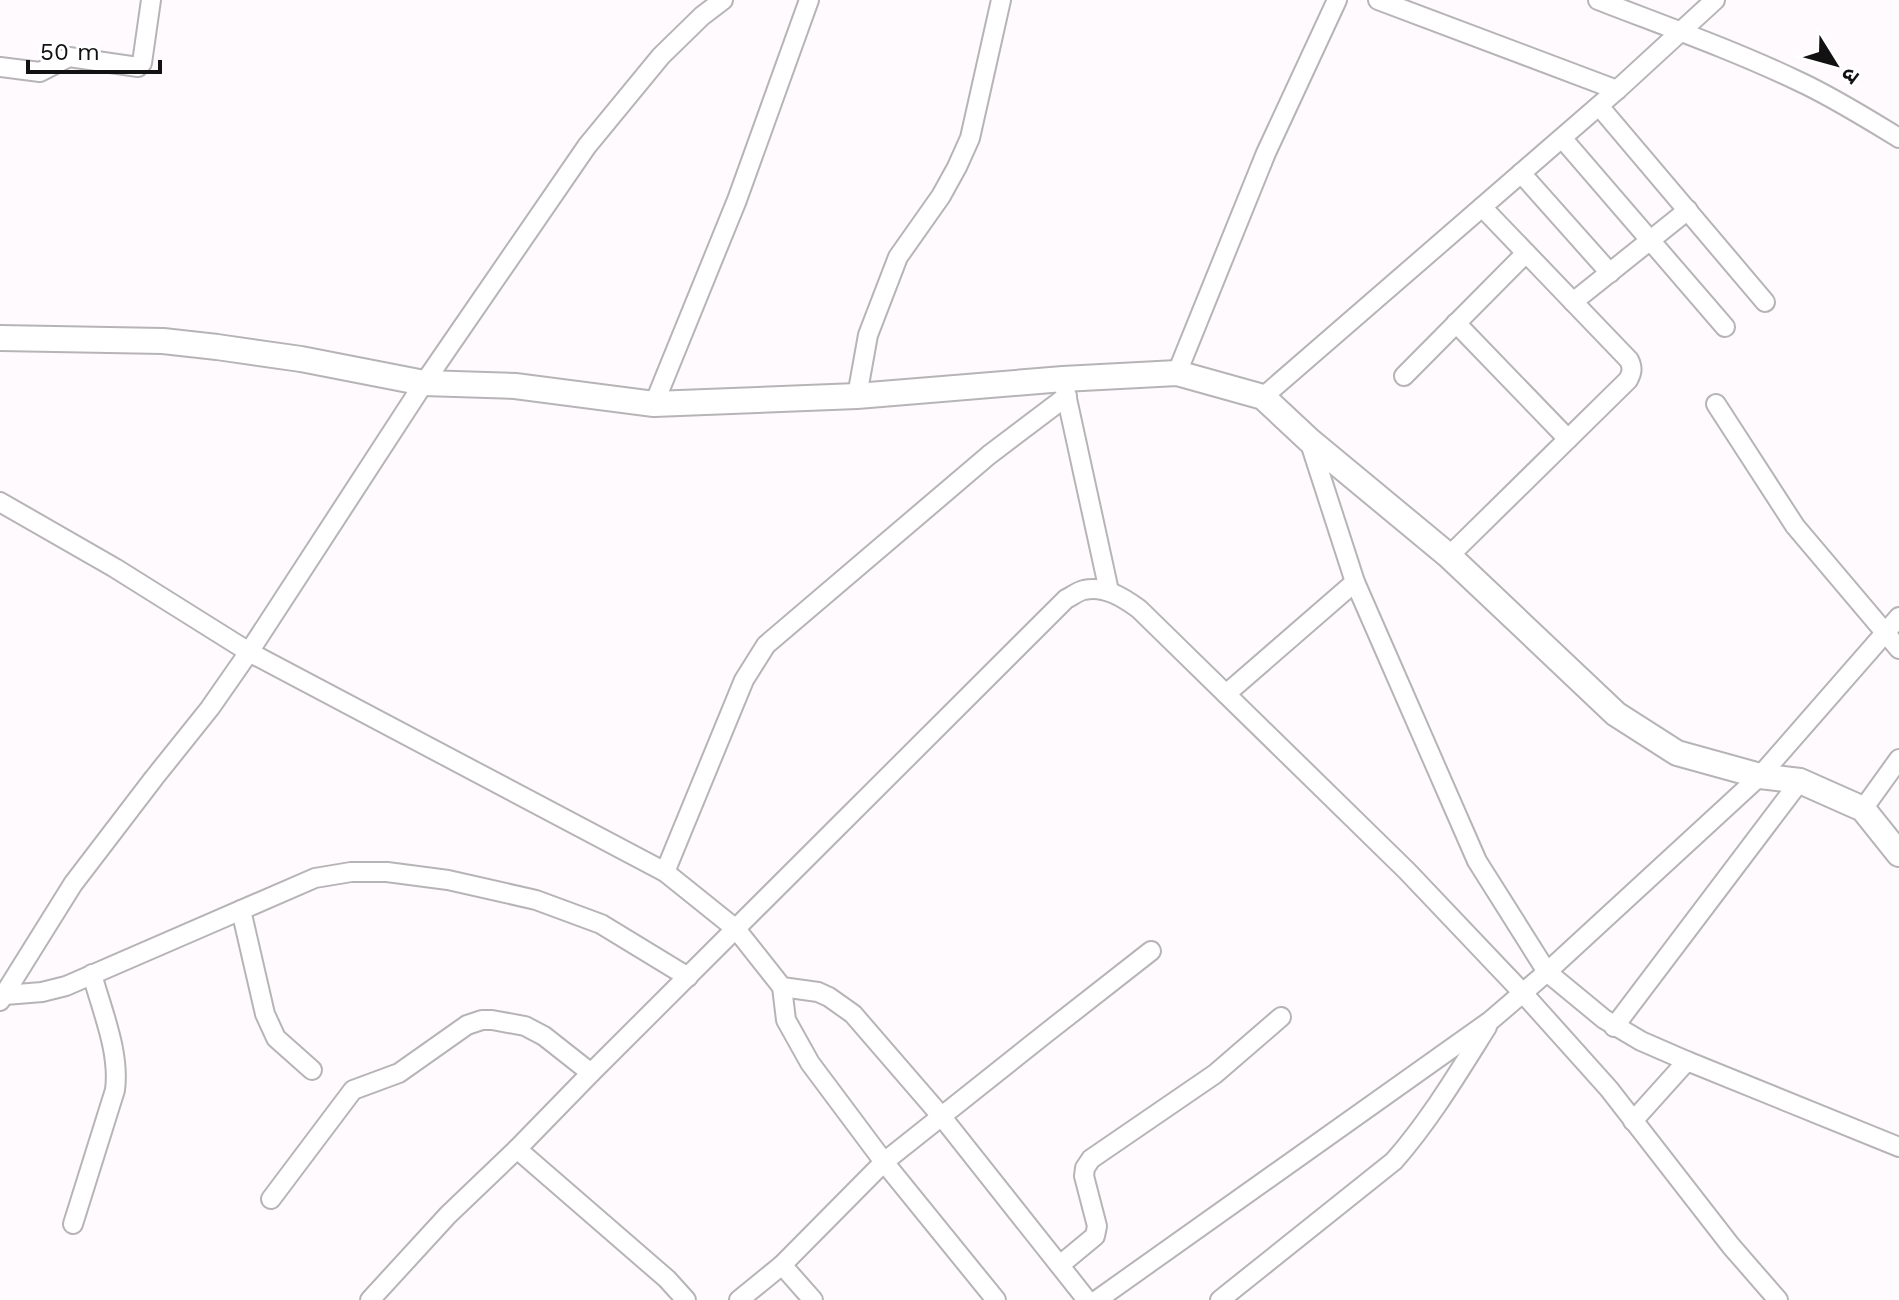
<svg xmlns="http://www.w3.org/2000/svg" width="1899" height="1300" font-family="'Work Sans','Noto Sans Devanagari',sans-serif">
	<rect width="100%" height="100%" fill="#fefafe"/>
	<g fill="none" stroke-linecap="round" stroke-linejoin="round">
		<!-- minor casing -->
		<g stroke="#b7b4b7" stroke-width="22">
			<g id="minor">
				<path d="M1378,0L1617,90"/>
				<path d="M1598,0C1665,26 1733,50 1798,81C1833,97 1866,118 1899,138"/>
				<path d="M0,67L40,72L69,57L138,67L142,63L151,0"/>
				<path d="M1599,106L1765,302"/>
				<path d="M1562,138L1725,327"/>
				<path d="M1521,173L1610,273"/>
				<path d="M1573,302L1688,210"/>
				<path d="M1456,323L1568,439"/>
				<path d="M1177,373L1266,153L1337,0"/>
				<path d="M1404,376L1526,253"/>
				<path d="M1064,385L1109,591"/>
				<path d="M857,396L868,335L898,257L941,196L957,167L970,138L1001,0"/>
				<path d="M1263,397L1617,90L1715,0"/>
				<path d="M654,404L737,200L809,0"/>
				<path d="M1716,404L1795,526L1899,649"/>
				<path d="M1309,440L1355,582L1477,861L1547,972L1604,1019L1641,1041L1687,1061L1899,1147"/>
				<path d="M0,502L115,568L249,652L665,872L736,929L782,987L818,992L829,997L853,1014L942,1117L1087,1300"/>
				<path d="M1449,556L1628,380C1632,373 1633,368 1629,360L1482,207"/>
				<path d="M1226,694L1355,582"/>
				<path d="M1863,809L1899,759"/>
				<path d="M665,872L744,680L766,645L989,455L1067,396"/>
				<path d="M241,910L265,1014L276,1038L312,1070"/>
				<path d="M782,987L786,1020L810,1063L884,1162L996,1300"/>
				<path d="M5,995L42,992L66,986L315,878L351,872H387L448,880L536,900L601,924L688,977"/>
				<path d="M0,1001L73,884L154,778L210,708L249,652L424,383L587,146L661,56L702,16L723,0"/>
				<path d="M1614,1027L1800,781"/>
				<path d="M1633,1121L1687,1061"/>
				<path d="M517,1149L667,1279L686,1300"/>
				<path d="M271,1199L353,1090L399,1073L467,1025L482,1020H492L525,1026L544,1036L591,1073"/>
				<path d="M73,1224L115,1090C120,1052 102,1011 92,974"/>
				<path d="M782,1265L813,1300"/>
				<path d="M1060,1265L1095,1236L1097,1226L1084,1176L1085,1168L1091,1159L1215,1074L1281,1017"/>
				<path d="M370,1300L448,1215L517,1149L591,1073L1066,599C1071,597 1078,591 1084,590C1104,585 1124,598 1139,609L1407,871L1522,992L1609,1089L1731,1246L1778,1300"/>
				<path d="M739,1300L782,1265L884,1162L1045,1034L1151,951"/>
				<path d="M1097,1300L1490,1021L1547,972L1760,776L1899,617"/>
				<path d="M1220,1300L1394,1161C1430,1120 1458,1073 1487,1027"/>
			</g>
		</g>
		<!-- major casing -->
		<g stroke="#b7b4b7" stroke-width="28">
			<path id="major" d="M0,338L163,341L217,347L301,359L424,383L515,386L654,404L857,396L1063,379L1177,373L1263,397L1309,440L1449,556L1616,714L1677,753L1760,776L1800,781L1863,809L1899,854"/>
		</g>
		<!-- minor -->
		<use href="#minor" stroke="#fff" stroke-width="18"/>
		<!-- major -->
		<use href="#major" stroke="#fff" stroke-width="24"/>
	</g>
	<!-- north arrow -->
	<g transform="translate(1835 64) rotate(127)" stroke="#ffffff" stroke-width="6" paint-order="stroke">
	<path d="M0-6L14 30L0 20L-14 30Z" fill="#131213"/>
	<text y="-12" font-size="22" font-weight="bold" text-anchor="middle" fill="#131213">उ</text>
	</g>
	<!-- scale -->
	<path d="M28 60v12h132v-12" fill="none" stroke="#131213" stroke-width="4"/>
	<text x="40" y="60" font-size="24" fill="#131213" stroke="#ffffff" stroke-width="6" paint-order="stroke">50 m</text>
</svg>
